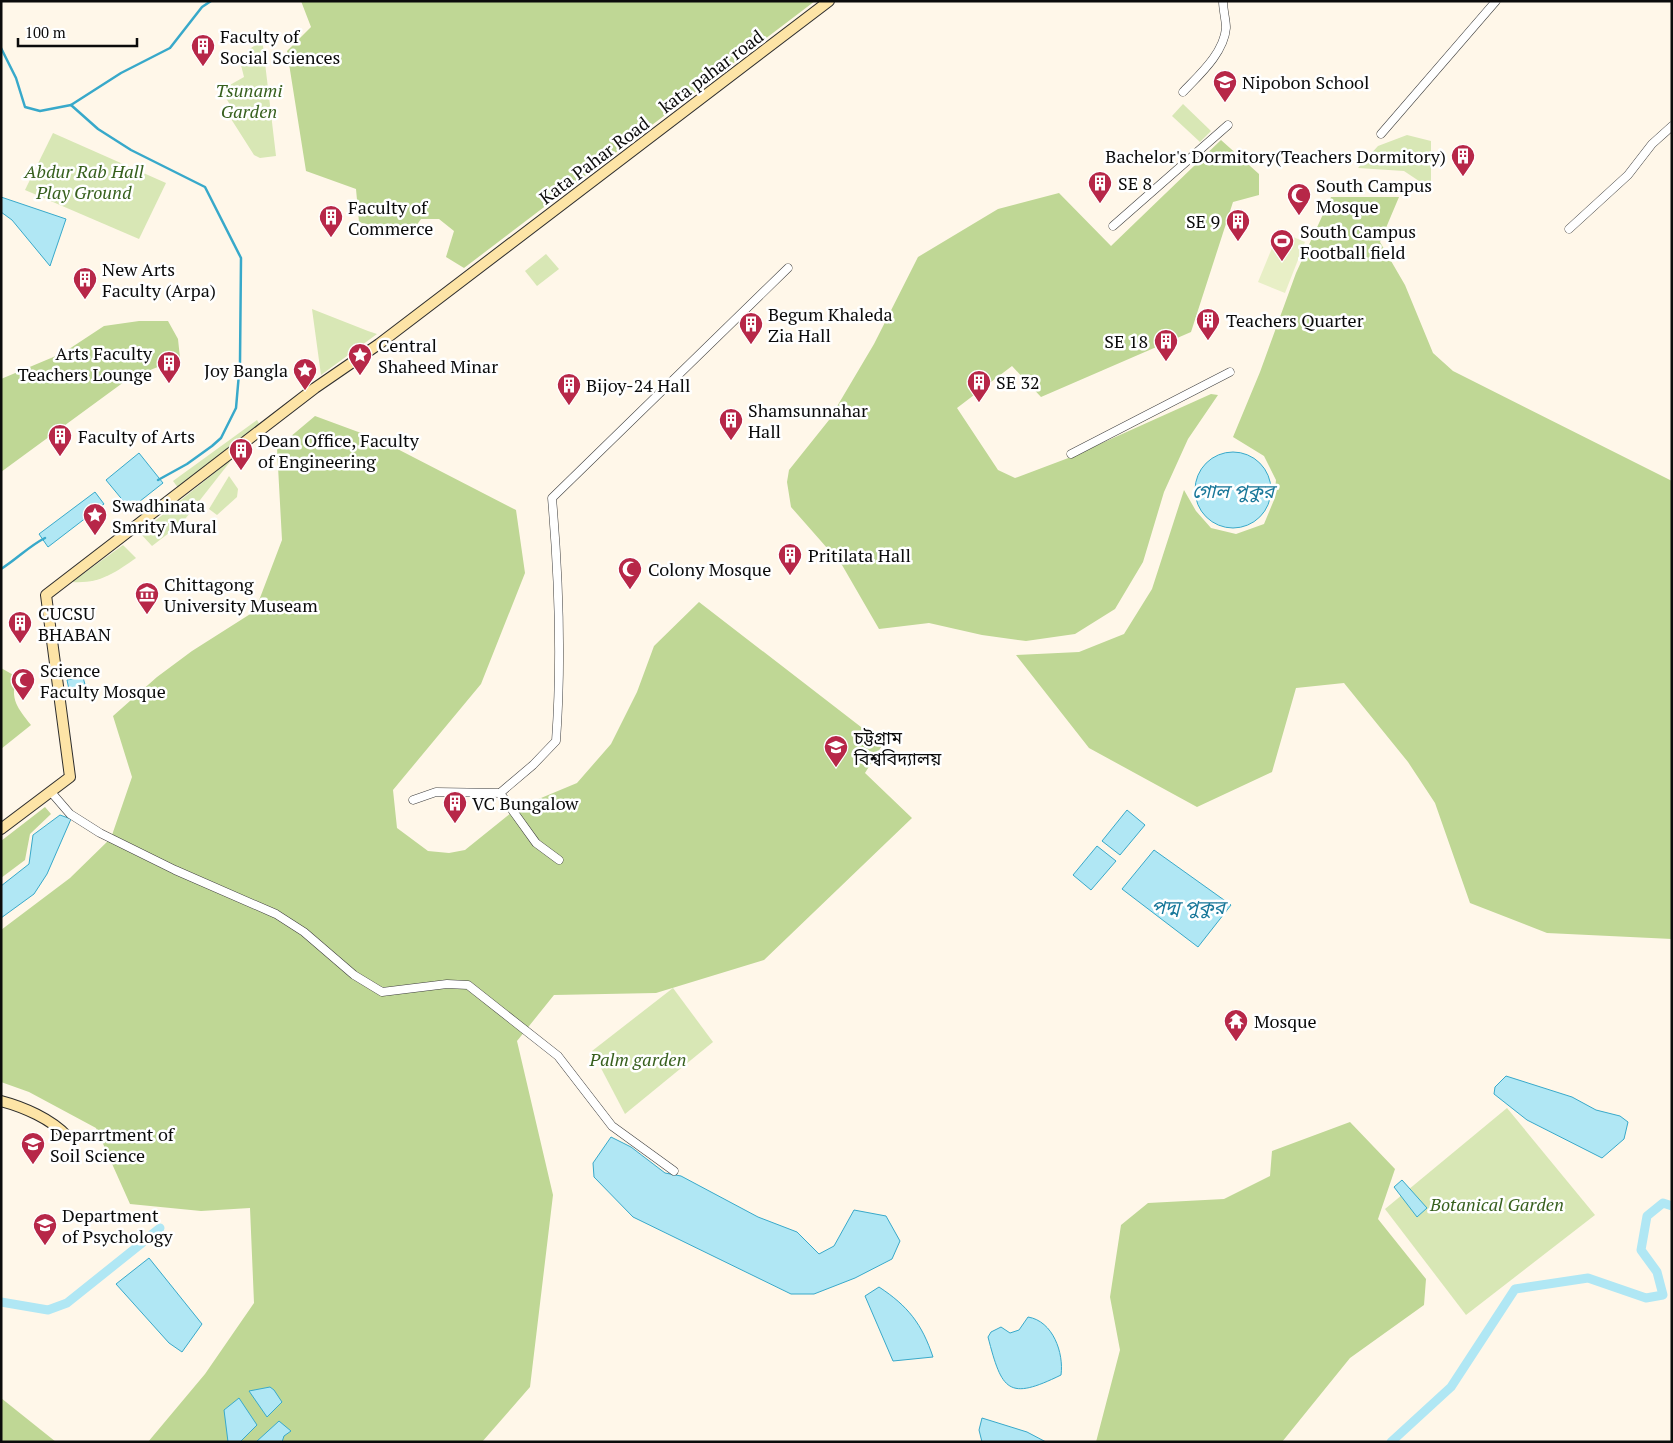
<svg xmlns="http://www.w3.org/2000/svg" width="1673" height="1443" font-family="'PT Serif','Noto Sans Bengali',serif">
	<rect width="100%" height="100%" fill="#fff7e9"/>
	<!-- green -->
	<g fill="#d8e7b5">
		<path d="M261,29L276,156L260,158L254,155L226,111L230,109L229,103L221,90L244,77L241,65L251,60L248,50L257,44L255,32Z"/>
		<path d="M1183,104L1211,131L1200,142L1172,116Z"/>
		<path d="M53,133L166,183L139,239L25,190Z"/>
		<path d="M1407,135L1431,141V189L1404,171L1358,168L1378,146Z"/>
		<path d="M546,254L559,269L537,286L525,271Z"/>
		<path d="M312,309L368,331L377,334L321,375Z"/>
		<path d="M257,420L261,427L179,489L173,481Z"/>
		<path d="M233,458L182,523L152,546L140,533Z"/>
		<path d="M229,476L238,489L237,497L217,515L209,509Z"/>
		<path d="M123,545L136,558C115,573 99,584 72,582Z"/>
		<path d="M673,988L713,1042L625,1114L592,1051Z"/>
		<path d="M1507,1108L1595,1215L1466,1315L1385,1209Z"/>
	</g>
	<!-- forest -->
	<g fill="#bfd795">
		<path d="M301,1H815L464,268L446,257L454,231L439,219H421L408,237L359,222L356,189L306,171L287,51L311,27Z"/>
		<path d="M1221,140L1259,174V195L1233,202L1191,332L1041,397L1012,366L957,408L998,470L1015,478L1071,457L1211,394L1218,395L1188,439L1164,492L1143,562L1115,609L1075,634L1026,641L982,635L929,623L879,629L842,565L791,507L787,482L789,470L829,420L874,344L918,257L998,209L1059,193L1111,246Z"/>
		<path d="M1331,197H1399L1380,242L1405,285L1433,353L1453,371L1672,481V939L1547,933L1470,903L1435,803L1408,762L1344,683L1296,688L1272,772L1197,807L1089,748L1016,655L1079,652L1124,634L1152,589L1184,490L1196,511L1211,528L1236,534L1264,524L1274,500L1276,480L1264,456L1233,437L1260,372L1296,273Z"/>
		<path d="M139,321H168L178,339L180,358L128,379L1,472V379L63,353L104,326Z"/>
		<path d="M315,416L380,440L516,510L525,573L481,684L393,790L397,828L428,851L449,853L465,850L517,808L577,783L611,744L637,692L654,646L699,602L883,744L865,773L912,818L764,960L656,993L554,995L517,1041L553,1195L530,1387L482,1442H148L205,1374L254,1303L250,1208L201,1211L130,1204L96,1128L29,1092L1,1082V930L70,878L111,838L132,777L113,716L157,677L192,651L255,611L282,540L277,448Z"/>
		<path d="M1,668L17,677C9,699 18,708 31,725L1,749Z"/>
		<path d="M45,807L51,814L30,834L25,860L1,878V841Z"/>
		<path d="M1350,1122L1395,1169L1378,1219L1426,1279L1424,1305L1350,1358L1282,1442H1096L1120,1350L1110,1297L1121,1225L1148,1203L1224,1199L1270,1176L1272,1151Z"/>
		<path d="M1,1398L56,1442H1Z"/>
	</g>
	<!-- pitch -->
	<path fill="#e8efc6" d="M1279,231L1305,242L1285,293L1258,282Z"/>
	<!-- water -->
	<g fill="#b0e7f4" stroke="#38a9ca">
		<path d="M1,197L66,219L50,266L12,220L1,212Z"/>
		<circle cx="1233" cy="490" r="38"/>
		<path d="M139,453L163,483L130,509L106,480Z"/>
		<path d="M95,492L104,504L48,547L39,534Z"/>
		<path d="M83,677L88,696L71,699L67,680Z"/>
		<path d="M1127,810L1145,825L1120,855L1102,841Z"/>
		<path d="M60,815L71,819L47,874L34,894L1,918V886L29,864L33,835Z"/>
		<path d="M1097,846L1116,861L1091,890L1073,875Z"/>
		<path d="M1154,850L1231,905L1198,947L1122,889Z"/>
		<path d="M1506,1076L1572,1097L1596,1110L1620,1116L1628,1122L1624,1139L1602,1158L1527,1120L1494,1094L1495,1087Z"/>
		<path d="M611,1137L631,1147L665,1173L681,1176L758,1217L797,1232L819,1254L834,1246L854,1210L886,1216L900,1241L892,1259L855,1278L814,1294H791L633,1217L594,1177L593,1163Z"/>
		<path d="M1402,1180L1427,1208L1417,1217L1394,1187Z"/>
		<path d="M149,1258L202,1324L182,1352L169,1343L116,1284Z"/>
		<path d="M879,1287C908,1306 922,1324 933,1357L893,1361L865,1296Z"/>
		<path d="M1028,1317C1053,1321 1064,1353 1061,1375C1008,1401 1002,1391 988,1337L991,1332L1001,1327L1010,1333L1019,1330Z"/>
		<path d="M270,1387L274,1390L282,1402L267,1417L249,1391Z"/>
		<path d="M239,1398L257,1425L240,1442H228L224,1410Z"/>
		<path d="M982,1418L1027,1432L1046,1442H982L979,1430Z"/>
		<path d="M279,1421L291,1431L284,1436L282,1442H256Z"/>
	</g>
	<g fill="none" stroke-linecap="round" stroke-linejoin="round">
		<!-- stream -->
		<g stroke="#38a9ca" stroke-width="2.5">
			<path d="M1,48L16,78L25,107L40,111L71,105L98,129L131,150L205,187L241,258L240,362L236,408L221,438L212,446L187,464L158,480"/>
			<path d="M71,105L121,73L170,48L202,7L211,1"/>
			<path d="M1,569C17,559 29,546 45,538"/>
		</g>
		<!-- canal -->
		<g stroke="#b0e7f4" stroke-width="9">
			<path d="M151,1235L160,1228"/>
			<path d="M1,1302L48,1310L67,1303L142,1243"/>
			<path d="M1391,1442L1451,1387L1515,1289L1588,1278L1646,1298L1663,1295L1657,1272L1641,1250L1647,1216L1663,1203L1672,1206"/>
		</g>
		<!-- street casing -->
		<g stroke="#3e3e3e" stroke-width="9">
			<g id="street">
				<path d="M1183,92C1199,75 1224,53 1226,28C1226,20 1223,10 1223,1"/>
				<path d="M1381,134L1496,1"/>
				<path d="M1113,226L1228,125"/>
				<path d="M1569,229L1628,175L1652,144L1672,126"/>
				<path d="M1071,454L1230,372"/>
				<path d="M51,792L70,814L100,833L175,870L276,914L304,932L354,975L382,992L447,984L468,985L558,1056L612,1126L674,1171"/>
				<path d="M500,793L536,843L559,860"/>
				<path d="M413,800L436,792L500,793L533,765L556,741C562,659 559,579 552,498L788,268"/>
			</g>
		</g>
		<!-- secondary casing -->
		<g stroke="#2d2d2d" stroke-width="12">
			<g id="secondary">
				<path d="M1,829L70,777L46,595L315,388L379,344L829,1"/>
				<path d="M1,1101C24,1107 51,1119 67,1136"/>
			</g>
		</g>
		<!-- street -->
		<use href="#street" stroke="#fff" stroke-width="8"/>
		<!-- secondary -->
		<use href="#secondary" stroke="#fde4a6" stroke-width="10"/>
	</g>
	<!-- icons -->
	<defs>
		<g id="building-pin" transform="scale(1.25)"><path d="M0 17L-7.5 6A9.5 9.5 0 1 1 7.5 6Z" fill="#b72748" stroke="#fff"/><path d="M-4-6H4V6H1V3H-1V6H-4ZM-2.5-4.3h1.7v1.8h-1.7ZM.8-4.3h1.7v1.8H.8ZM-2.5-1h1.7V.8h-1.7ZM.8-1h1.7V.8H.8Z" fill="#fff"/></g>
		<g id="school-pin" transform="scale(1.25)"><path d="M0 17L-7.5 6A9.5 9.5 0 1 1 7.5 6Z" fill="#b72748" stroke="#fff"/><path d="M0-5L7-2L0 1L-7-2ZM-4 1L0 2.5L4 1V4Q0 6-4 4Z" fill="#fff"/></g>
		<g id="mosque-pin" transform="scale(1.25)"><path d="M0 17L-7.5 6A9.5 9.5 0 1 1 7.5 6Z" fill="#b72748" stroke="#fff"/><path d="M3.5-4.9A6 6 0 1 0 3.5 4.9A5 5 0 1 1 3.5-4.9Z" fill="#fff"/></g>
		<g id="stadium-pin" transform="scale(1.25)"><path d="M0 17L-7.5 6A9.5 9.5 0 1 1 7.5 6Z" fill="#b72748" stroke="#fff"/><path d="M0-5a6.5 5 0 1 0 0 10a6.5 5 0 1 0 0-10ZM-3.5-1.8h7v3.6h-7Z" fill="#fff"/></g>
		<g id="sight-pin" transform="scale(1.25)"><path d="M0 17L-7.5 6A9.5 9.5 0 1 1 7.5 6Z" fill="#b72748" stroke="#fff"/><path d="M0-6L1.8-2.2L6-1.7L2.9 1.2L3.7 5.4L0 3.3L-3.7 5.4L-2.9 1.2L-6-1.7L-1.8-2.2Z" fill="#fff"/></g>
		<g id="museum-pin" transform="scale(1.25)"><path d="M0 17L-7.5 6A9.5 9.5 0 1 1 7.5 6Z" fill="#b72748" stroke="#fff"/><path d="M0-6L6-3V-2H-6V-3ZM-5-1h2V3h-2ZM-1-1h2V3h-2ZM3-1h2V3H3ZM-6 4H6V6H-6Z" fill="#fff"/></g>
		<g id="university-pin" transform="scale(1.25)"><path d="M0 17L-7.5 6A9.5 9.5 0 1 1 7.5 6Z" fill="#b72748" stroke="#fff"/><path d="M0-5L7-2L0 1L-7-2ZM-4 1L0 2.5L4 1V4Q0 6-4 4Z" fill="#fff"/></g>
		<g id="temple-pin" transform="scale(1.25)"><path d="M0 17L-7.5 6A9.5 9.5 0 1 1 7.5 6Z" fill="#b72748" stroke="#fff"/><path d="M0-6L5-2H3V0L6.5 2.5H4V6H1.5V3h-3V6H-4V2.5H-6.5L-3 0V-2H-5Z" fill="#fff"/></g>
	</defs>
	<g fill-rule="evenodd">
		<use href="#building-pin" x="203" y="46"/>
		<use href="#school-pin" x="1225" y="82"/>
		<use href="#building-pin" x="1463" y="156"/>
		<use href="#building-pin" x="1100" y="183"/>
		<use href="#mosque-pin" x="1299" y="195"/>
		<use href="#building-pin" x="331" y="217"/>
		<use href="#building-pin" x="1238" y="221"/>
		<use href="#stadium-pin" x="1282" y="241"/>
		<use href="#building-pin" x="85" y="279"/>
		<use href="#building-pin" x="1208" y="320"/>
		<use href="#building-pin" x="751" y="324"/>
		<use href="#building-pin" x="1166" y="341"/>
		<use href="#sight-pin" x="360" y="355"/>
		<use href="#building-pin" x="169" y="363"/>
		<use href="#sight-pin" x="305" y="370"/>
		<use href="#building-pin" x="979" y="382"/>
		<use href="#building-pin" x="569" y="385"/>
		<use href="#building-pin" x="731" y="420"/>
		<use href="#building-pin" x="60" y="436"/>
		<use href="#building-pin" x="241" y="450"/>
		<use href="#sight-pin" x="95" y="515"/>
		<use href="#building-pin" x="790" y="555"/>
		<use href="#mosque-pin" x="630" y="569"/>
		<use href="#museum-pin" x="147" y="594"/>
		<use href="#building-pin" x="20" y="623"/>
		<use href="#mosque-pin" x="23" y="680"/>
		<use href="#university-pin" x="836" y="747"/>
		<use href="#building-pin" x="455" y="803"/>
		<use href="#temple-pin" x="1236" y="1021"/>
		<use href="#university-pin" x="33" y="1144"/>
		<use href="#university-pin" x="45" y="1225"/>
	</g>
	<g text-anchor="middle" dominant-baseline="central" stroke-width="5" stroke-linejoin="round" paint-order="stroke">
		<!-- poi labels -->
		<g font-size="18" fill="#0b0b0b" stroke="#fff" text-anchor="start">
			<text x="220" y="36">Faculty of<tspan x="220" dy="21">Social Sciences</tspan></text>
			<text x="1242" y="82">Nipobon School</text>
			<text x="1446" y="156" text-anchor="end">Bachelor's Dormitory(Teachers Dormitory)</text>
			<text x="1118" y="183">SE 8</text>
			<text x="1316" y="185">South Campus<tspan x="1316" dy="21">Mosque</tspan></text>
			<text x="348" y="207">Faculty of<tspan x="348" dy="21">Commerce</tspan></text>
			<text x="1220" y="221" text-anchor="end">SE 9</text>
			<text x="1300" y="231">South Campus<tspan x="1300" dy="21">Football field</tspan></text>
			<text x="102" y="269">New Arts<tspan x="102" dy="21">Faculty (Arpa)</tspan></text>
			<text x="768" y="314">Begum Khaleda<tspan x="768" dy="21">Zia Hall</tspan></text>
			<text x="1226" y="320">Teachers Quarter</text>
			<text x="1148" y="341" text-anchor="end">SE 18</text>
			<text x="378" y="345">Central<tspan x="378" dy="21">Shaheed Minar</tspan></text>
			<text x="152" y="353" text-anchor="end">Arts Faculty<tspan x="152" dy="21">Teachers Lounge</tspan></text>
			<text x="288" y="370" text-anchor="end">Joy Bangla</text>
			<text x="996" y="382">SE 32</text>
			<text x="586" y="385">Bijoy-24 Hall</text>
			<text x="748" y="410">Shamsunnahar<tspan x="748" dy="21">Hall</tspan></text>
			<text x="78" y="436">Faculty of Arts</text>
			<text x="258" y="440">Dean Office, Faculty<tspan x="258" dy="21">of Engineering</tspan></text>
			<text x="112" y="505">Swadhinata<tspan x="112" dy="21">Smrity Mural</tspan></text>
			<text x="808" y="555">Pritilata Hall</text>
			<text x="648" y="569">Colony Mosque</text>
			<text x="164" y="584">Chittagong<tspan x="164" dy="21">University Museam</tspan></text>
			<text x="38" y="613">CUCSU<tspan x="38" dy="21">BHABAN</tspan></text>
			<text x="40" y="670">Science<tspan x="40" dy="21">Faculty Mosque</tspan></text>
			<text x="854" y="737">চট্টগ্রাম<tspan x="854" dy="21">বিশ্ববিদ্যালয়</tspan></text>
			<text x="472" y="803">VC Bungalow</text>
			<text x="1254" y="1021">Mosque</text>
			<text x="50" y="1134">Deparrtment of<tspan x="50" dy="21">Soil Science</tspan></text>
			<text x="62" y="1215">Department<tspan x="62" dy="21">of Psychology</tspan></text>
		</g>
		<!-- street labels -->
		<g font-size="18" fill="#0b0b0b" stroke="#fff">
			<text transform="translate(711 71) rotate(-37)">kata pahar road</text>
			<text transform="translate(594 160) rotate(-37)">Kata Pahar Road</text>
		</g>
		<!-- park labels -->
		<g font-size="18" font-style="italic" fill="#37601e" stroke="#fff">
			<text x="249" y="90">Tsunami<tspan x="249" dy="21">Garden</tspan></text>
			<text x="84" y="171">Abdur Rab Hall<tspan x="84" dy="21">Play Ground</tspan></text>
			<text x="638" y="1059">Palm garden</text>
			<text x="1497" y="1204">Botanical Garden</text>
		</g>
		<!-- water labels -->
		<g font-size="19" font-style="italic" fill="#187799" stroke="#fff">
			<text x="1233" y="490">গোল পুকুর</text>
			<text x="1188" y="906">পদ্ম পুকুর</text>
		</g>
	</g>
	<!-- border -->
	<rect width="1673" height="1443" fill="none" stroke="#0b0b0b" stroke-width="5"/>
	<!-- scale -->
	<path d="M18 38v8h119v-8" fill="none" stroke="#0b0b0b" stroke-width="2.5"/>
	<text x="25" y="38" font-size="15" fill="#0b0b0b" stroke="#ffffff" stroke-width="4" paint-order="stroke">100 m</text>
</svg>
